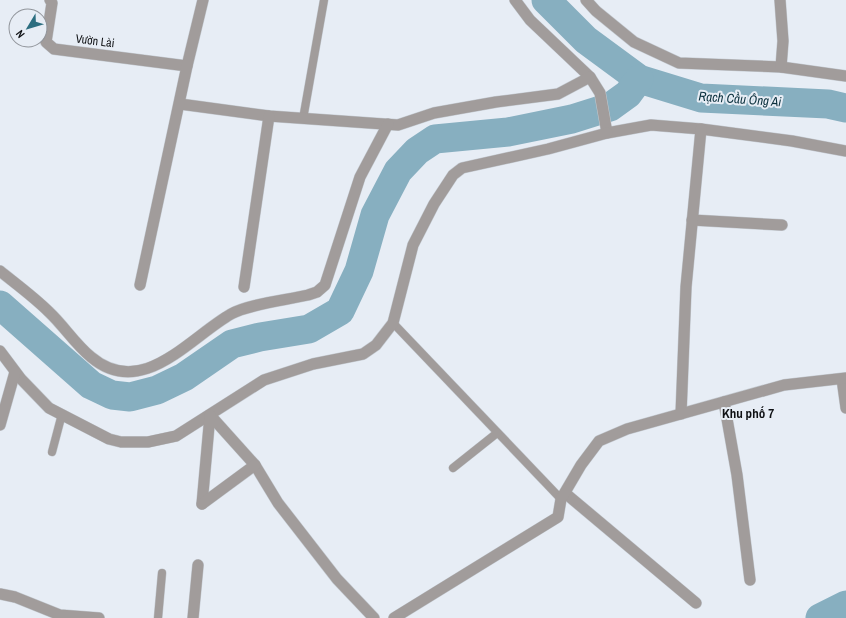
<svg xmlns="http://www.w3.org/2000/svg" width="846" height="618" font-family="'Archivo Narrow',sans-serif">
	<rect width="100%" height="100%" fill="#e7edf5"/>
	<g fill="none" stroke-linecap="round" stroke-linejoin="round">
		<!-- river -->
		<g stroke="#87afc0" stroke-width="29">
			<path d="M546,0L586,40L639,79L701,98L828,104L846,108"/>
			<path d="M0,305L91,385L112,395L130,397L157,390L184,377L232,344L260,337L309,329L340,311L359,271L375,215L398,171L417,151L435,139L508,132L572,119L610,107L628,94L639,79"/>
			<path d="M820,618L846,605"/>
		</g>
		<!-- service casing -->
		<g stroke="#c4cad1" stroke-width="9">
			<g id="service">
				<path d="M303,119L324,0"/>
				<path d="M393,323L561,499"/>
				<path d="M52,452L62,414"/>
				<path d="M453,468L497,433"/>
				<path d="M158,618L162,573"/>
			</g>
		</g>
		<!-- minor casing -->
		<g stroke="#c4cad1" stroke-width="12">
			<g id="minor">
				<path d="M50,0L52,3L46,42L54,49L187,66"/>
				<path d="M515,0L530,20L590,77L600,93L607,133L651,125L701,129L792,141L846,151"/>
				<path d="M586,0L596,11L634,42L679,63L781,67L846,76"/>
				<path d="M780,0L783,41L781,67"/>
				<path d="M180,104L269,116L398,125L434,113L496,102L558,94L590,77"/>
				<path d="M692,220L782,225"/>
				<path d="M0,271C16,284 34,297 49,312C64,326 75,344 91,357C142,400 189,338 231,314C249,304 287,300 308,295L317,292L325,285L360,177L388,124"/>
				<path d="M140,285L187,66L203,0"/>
				<path d="M244,287L269,116"/>
				<path d="M0,351L21,379L49,408L109,439L121,442H148L176,436L264,380L313,364L363,354L376,345L393,323L413,245L434,204L453,175L462,168L548,149L607,133"/>
				<path d="M842,379L846,408"/>
				<path d="M724,402L737,475L750,580"/>
				<path d="M681,414L686,287L701,129"/>
				<path d="M210,415L255,465L278,503L337,579L374,618"/>
				<path d="M0,425L15,372"/>
				<path d="M565,493L696,603"/>
				<path d="M202,504L210,415"/>
				<path d="M202,504L255,465"/>
				<path d="M0,594L15,597L60,615L99,618"/>
				<path d="M193,618L198,565"/>
				<path d="M394,618L558,517L561,499L581,465L599,441L627,429L784,385L846,378"/>
			</g>
		</g>
		<!-- service -->
		<use href="#service" stroke="#a19c9b" stroke-width="8"/>
		<!-- minor -->
		<use href="#minor" stroke="#a19c9b" stroke-width="11"/>
	</g>
	<g text-anchor="middle" dominant-baseline="central" stroke-width="4" stroke-linejoin="round" paint-order="stroke">
		<!-- street labels -->
		<g font-size="12" fill="#0f1114" stroke="#e7edf5">
			<text transform="translate(95 41) rotate(7)">Vườn Lài</text>
		</g>
		<!-- water labels -->
		<g font-size="13" font-style="italic" fill="#082e3b" stroke="#e7edf5">
			<text transform="translate(740 99) rotate(4)">Rạch Cầu Ông Ai</text>
		</g>
		<!-- neighbourhood labels -->
		<g font-size="13" font-weight="bold" fill="#0f1114" stroke="#e7edf5">
			<text x="748" y="413">Khu phố 7</text>
		</g>
	</g>
	<!-- north arrow -->
	<g transform="translate(28 28) rotate(232)"><circle r="19" fill="#e7edf5" stroke="#91959b"/>
	<path d="M0-3L7 15L0 10L-7 15Z" fill="#2c6e80"/>
	<text y="-6" font-size="11" font-weight="bold" text-anchor="middle" fill="#0f1114">N</text>
	</g>
</svg>
